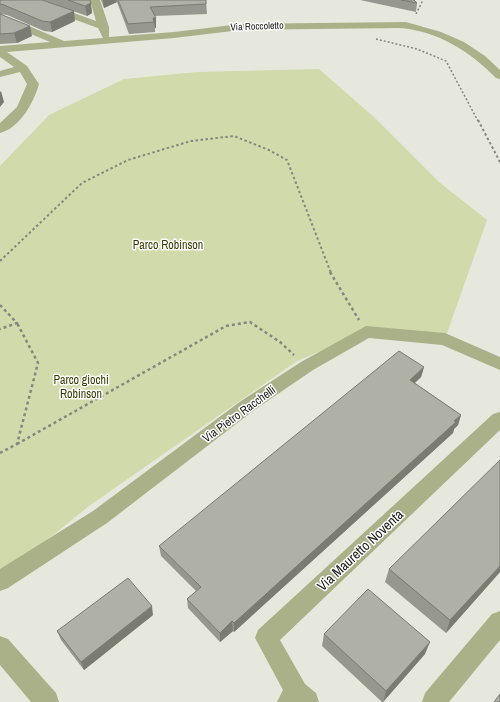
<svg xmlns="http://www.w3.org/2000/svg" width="500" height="702" font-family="'Archivo Narrow',sans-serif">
	<rect width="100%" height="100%" fill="#e6e8dd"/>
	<!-- green -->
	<path fill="#d1daab" d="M319,69L375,118L439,182L487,220L445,339L366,332L297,361L89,506L0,578V166L49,115L124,79L197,72Z"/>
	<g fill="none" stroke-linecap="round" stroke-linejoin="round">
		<!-- path-far2 -->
		<g stroke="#86877f" stroke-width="1.5" stroke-dasharray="2 2" stroke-linecap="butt">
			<path d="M416,14L423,0"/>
			<path d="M376,39L417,49L446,61L478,121"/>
		</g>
		<!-- path-far1 -->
		<g stroke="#86877f" stroke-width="2" stroke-dasharray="2.5 2.5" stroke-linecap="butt">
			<path d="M478,120L500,162"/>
			<path d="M0,261L82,183L128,160L191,141L234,136L269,150L287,160L331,273"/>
		</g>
		<!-- path -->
		<g stroke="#86877f" stroke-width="2.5" stroke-dasharray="3 3" stroke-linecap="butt">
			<path d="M330,272L359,320"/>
			<path d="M0,305L17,323L0,329"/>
			<path d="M17,444L226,326L250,322L280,342L294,355"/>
			<path d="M0,453L17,444L38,363L17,323"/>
		</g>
		<!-- street -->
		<g fill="#aab189" fill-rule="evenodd">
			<path d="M24,0H38L96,21L90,0H100L109,27V37L174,32L241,24L406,22L441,32L464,42L485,56L500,70V79L496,78C471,52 436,30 399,28L241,30L174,38L7,52L27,66L39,84C34,102 20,128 0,133V123L17,107L27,84L20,72L0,77V71L14,67L0,57V46L50,42L7,24L6,22L7,20H15L64,41L103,38L98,28L26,2Z"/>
			<path d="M366,326L445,333L500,357V370L442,345L369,338L313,370L253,411L107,523L8,588L0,591V569L93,511L241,401L301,362Z"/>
			<path d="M500,412V430L280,640L305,684L316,693L319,702H277L283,690L255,638L258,630L493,414Z"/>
			<path d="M500,611V640L449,702H422L425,693L492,614Z"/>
			<path d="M0,636L8,639L56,693L59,702H31L0,665Z"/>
		</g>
	</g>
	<!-- wall -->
	<g fill="#96988f">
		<path d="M0,0L75,21L52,32L44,31L7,15L1,14L32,36L17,43L0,44Z"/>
		<path d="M42,0H90L92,13L87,16Z"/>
		<path d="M101,0H206L207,14L155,16L156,28H155V32L129,34L117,2L104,8Z"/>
		<path d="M360,0H414L417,3L416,12Z"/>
		<path d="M424,367L421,377L415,383L461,415L458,425L454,429L453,433L234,632L233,631L220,642L188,608L187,599L196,591L161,556L159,546Z"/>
		<path d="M389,569L500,572L446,633L385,582Z"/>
		<path d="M153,615L84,670L61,640L57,631Z"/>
		<path d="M324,634L425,654L383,702H382L322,646Z"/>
	</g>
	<!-- shaded-wall -->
	<g fill="#7a7c74">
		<path d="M103,0H116L117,2L104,8Z"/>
		<path d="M91,3L92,13L87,16L85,6Z"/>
		<path d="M74,11L75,21L52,32L50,22Z"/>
		<path d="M153,18H156V28H155L154,22Z"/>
		<path d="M30,26L32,36L17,43L14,33Z"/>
		<path d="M1,91L4,102L0,107V92Z"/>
		<path d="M424,367L421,377L407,390L410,380Z"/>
		<path d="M461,415L458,425L454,429L453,433L234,632V623Z"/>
		<path d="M500,566V572L446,633L450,620Z"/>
		<path d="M152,606L153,615L84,670L81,662Z"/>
		<path d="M232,621L233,631L220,642V633Z"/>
		<path d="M430,642L425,654L383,702L386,691Z"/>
	</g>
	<!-- building -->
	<g fill="#afb1a6" stroke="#7a7c74">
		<path d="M0,0H42L74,11L50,22L42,21L4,5L0,4Z"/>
		<path d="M68,0H90L91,3L85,6Z"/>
		<path d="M118,0H206V4L150,7L156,18H153L154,22L128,24Z"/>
		<path d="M401,0H414L417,3Z"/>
		<path d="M0,14L30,26L14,33L0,34Z"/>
		<path d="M399,351L424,367L410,380L461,415L454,421L456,422L406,467L234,623L232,621L220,633L187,599L201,587L159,546Z"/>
		<path d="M500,460V566L450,620L389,569Z"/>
		<path d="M128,578L152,606L81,662L57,631Z"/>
		<path d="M368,589L430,642L386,691L324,634Z"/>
		<path d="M500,694V702H494Z"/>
	</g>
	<g text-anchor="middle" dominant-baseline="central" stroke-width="3" stroke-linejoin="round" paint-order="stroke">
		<!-- far-street labels -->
		<g font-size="10" fill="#1d1d19" stroke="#fff">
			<text transform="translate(257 26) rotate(-2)">Via Roccoletto</text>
		</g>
		<!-- park labels -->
		<g font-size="12" fill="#353c03" stroke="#fff">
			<text x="168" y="245">Parco Robinson</text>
			<text x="81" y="380">Parco giochi<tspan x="81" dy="14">Robinson</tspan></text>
		</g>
		<!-- street labels -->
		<g font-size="12" fill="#1d1d19" stroke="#fff">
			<text transform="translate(239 414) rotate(-36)">Via Pietro Racchelli</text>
		</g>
		<!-- near-street labels -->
		<g font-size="14" fill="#1d1d19" stroke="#fff">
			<text transform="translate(360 550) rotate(-43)">Via Mauretto Noventa</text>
		</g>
	</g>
</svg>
